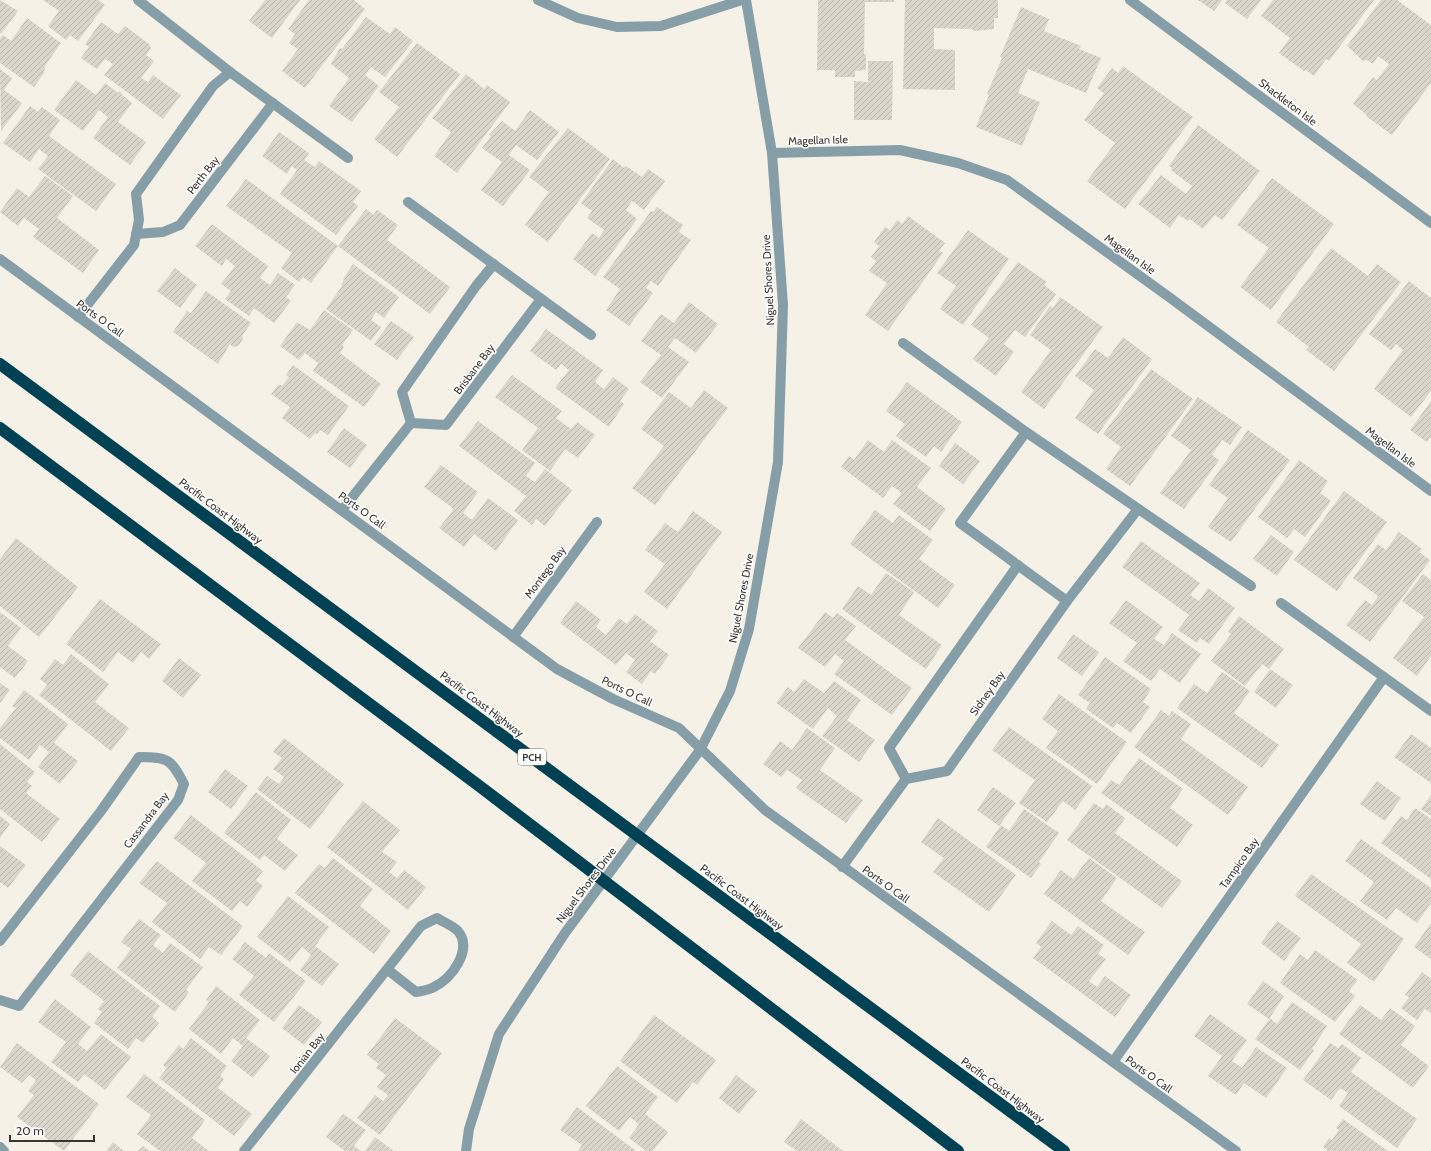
<svg xmlns="http://www.w3.org/2000/svg" width="1431" height="1151" font-family="Cabin,sans-serif">
	<defs>
		<pattern id="building-hatch" width="6" height="6" patternUnits="userSpaceOnUse"><rect width="6" height="6" fill="#dad6cc"/><path d="M-1 1l2-2M0 6l6-6M5 7l2-2" fill="none" stroke="#bcb8b0"/></pattern>
	</defs>
	<rect width="100%" height="100%" fill="#f5f1e7"/>
	<!-- building -->
	<g fill="url(#building-hatch)">
		<path d="M0,0L18,11L1,34L0,33Z"/>
		<path d="M43,0H98L105,5L78,41L70,35L66,40L48,26L59,11Z"/>
		<path d="M265,0H300L272,38L249,21Z"/>
		<path d="M309,0H354L365,9L305,88L282,71L298,49L289,43L295,34L288,29Z"/>
		<path d="M818,0H894V2H865L864,54H866V70L855,71V77H835V70H817Z"/>
		<path d="M905,0H998V18H994V29L974,31L972,29L934,28V49L955,50V90L903,89Z"/>
		<path d="M1198,0H1222L1214,11Z"/>
		<path d="M1227,0H1261L1247,19L1225,3Z"/>
		<path d="M1273,0H1374L1329,61L1326,59L1314,76L1306,70L1304,71L1279,53L1290,38L1261,16Z"/>
		<path d="M1381,0H1397L1431,25V83L1392,135L1366,116L1367,115L1353,104L1373,77L1377,80L1389,64L1378,56L1373,64L1367,60L1363,61L1347,46Z"/>
		<path d="M1021,7L1049,19L1044,31L1081,46L1079,49L1101,58L1086,93L1028,69L1018,93L1040,102L1022,146L976,127L989,95L987,94L1002,58L1000,57Z"/>
		<path d="M366,17L390,34L395,27L413,41L385,77L371,67L365,75L379,86L352,122L329,106L349,78L331,64L340,48L342,49Z"/>
		<path d="M27,18L61,43L45,66L44,73L34,87L0,63V39L3,35L11,41Z"/>
		<path d="M101,22L118,34L125,26L149,44L151,48L146,55L154,61L141,78L148,82L153,75L181,95L163,119L104,75L113,64L105,59L97,69L81,58L89,47L85,44Z"/>
		<path d="M417,43L460,74L397,157L374,139L399,107L379,92Z"/>
		<path d="M868,61H893L892,120H854V81L868,82Z"/>
		<path d="M1123,66L1193,117L1125,209L1087,181L1115,143L1084,120L1104,93L1097,88L1112,68L1118,73Z"/>
		<path d="M0,69L12,78L4,90L22,103L1,131Z"/>
		<path d="M466,74L484,89L487,85L510,102L457,173L434,156L451,132L432,118Z"/>
		<path d="M76,80L96,95L105,83L118,93L119,91L122,93L121,94L132,103L118,122L146,142L130,165L93,138L108,117L99,110L83,131L54,110Z"/>
		<path d="M30,106L38,112L42,107L60,120L49,136L116,184L96,211L38,169L48,156L39,149L30,162L3,143Z"/>
		<path d="M530,110L559,132L537,160L516,145L509,155L530,170L503,206L481,190L502,162L482,148L491,136L489,135L502,121L515,131Z"/>
		<path d="M1198,125L1260,171L1222,220L1215,215L1203,229L1190,219L1188,221L1179,215L1170,228L1138,204L1161,175L1186,194L1192,186L1171,170L1172,168L1169,166Z"/>
		<path d="M568,128L610,159L548,242L525,225L549,192L529,177Z"/>
		<path d="M279,132L309,153L304,160L315,167L319,161L361,191L353,202L358,206L336,235L280,194L297,170L292,166L287,174L262,156Z"/>
		<path d="M613,159L624,168L626,166L642,177L648,169L665,181L644,210L632,201L626,210L637,219L595,276L573,259L592,233L599,238L604,230L587,218L592,211L581,203Z"/>
		<path d="M45,176L73,196L57,218L99,250L83,273L33,237L39,229L24,218L18,226L0,212L17,188L29,197Z"/>
		<path d="M1272,178L1334,224L1271,310L1240,287L1269,248L1237,225Z"/>
		<path d="M246,179L338,246L366,209L373,215L377,210L398,225L387,240L450,287L430,314L338,246L311,283L303,277L299,282L281,268L292,253L226,206Z"/>
		<path d="M657,207L683,225L679,232L691,240L658,286L651,281L646,288L653,293L629,326L606,310L620,289L603,277L651,211L653,212Z"/>
		<path d="M908,216L945,243L939,251L943,253L888,331L865,315L887,283L869,271L876,261L871,257L879,246L874,242L885,227L890,230L897,220L902,224Z"/>
		<path d="M212,224L268,266L260,278L270,285L278,273L295,285L286,297L291,301L274,323L254,308L249,316L225,299L231,291L221,284L235,266L226,259L222,266L195,246Z"/>
		<path d="M968,230L1009,259L963,325L940,309L956,286L937,273Z"/>
		<path d="M1331,248L1368,276L1377,264L1401,282L1334,371L1306,350L1309,347L1276,322Z"/>
		<path d="M1018,262L1047,282L1044,285L1056,294L1025,337L1015,330L1004,344L1014,352L996,376L973,359L989,338L971,325Z"/>
		<path d="M353,264L399,297L384,318L376,312L371,320L381,327L371,341L326,309L342,286L341,285L344,280L343,279Z"/>
		<path d="M175,268L197,285L180,308L157,291Z"/>
		<path d="M1409,281L1431,298V391L1411,417L1374,389L1403,350L1396,344L1391,350L1369,334Z"/>
		<path d="M206,291L251,323L242,336L243,339L238,346L233,347L230,344L218,364L173,332L187,311L191,313Z"/>
		<path d="M1060,297L1103,327L1044,409L1021,392L1051,350L1030,335L1050,306L1053,308Z"/>
		<path d="M689,302L718,324L696,353L675,338L668,347L689,362L662,398L640,382L661,355L641,341L661,314L674,323Z"/>
		<path d="M324,310L353,330L342,345L344,347L340,353L381,384L364,407L313,371L318,363L305,353L299,360L280,346L297,322L310,330Z"/>
		<path d="M391,321L414,337L397,360L374,344Z"/>
		<path d="M546,329L603,370L595,382L604,389L613,377L629,389L620,401L624,404L609,427L555,388L569,370L561,364L556,370L530,351Z"/>
		<path d="M1123,337L1152,359L1098,434L1075,418L1094,390L1075,376L1095,349L1108,358Z"/>
		<path d="M293,365L349,406L328,435L320,430L317,434L315,433L310,439L282,418L290,407L271,394L279,384L282,386L289,377L286,375Z"/>
		<path d="M1151,369L1193,399L1130,486L1106,469L1121,447L1103,434Z"/>
		<path d="M512,375L562,411L556,418L571,429L577,422L595,435L578,458L565,449L550,471L522,450L538,428L495,397Z"/>
		<path d="M907,382L962,422L941,452L934,446L926,457L896,436L905,424L886,411Z"/>
		<path d="M704,390L728,408L655,505L632,488L664,446L641,429L669,392L691,408Z"/>
		<path d="M1198,397L1242,427L1230,445L1222,440L1212,455L1219,460L1184,509L1160,493L1191,450L1171,436Z"/>
		<path d="M1431,401V437L1427,442L1410,430Z"/>
		<path d="M478,421L535,463L526,476L535,482L545,469L572,490L545,526L536,519L532,525L514,511L526,496L459,446Z"/>
		<path d="M344,428L367,445L350,468L327,452Z"/>
		<path d="M1248,430L1290,460L1231,542L1208,527L1228,498L1209,485Z"/>
		<path d="M868,440L884,452L892,440L931,468L917,487L946,509L930,531L893,504L902,493L892,486L883,498L841,467L849,456L854,460Z"/>
		<path d="M955,443L980,461L963,484L939,466Z"/>
		<path d="M1299,460L1328,481L1320,493L1331,501L1305,537L1294,529L1287,538L1258,517Z"/>
		<path d="M441,465L478,492L463,513L472,520L488,498L518,520L496,551L474,534L464,547L439,528L454,509L424,487Z"/>
		<path d="M1344,491L1387,522L1337,591L1294,560Z"/>
		<path d="M875,510L893,523L899,515L933,540L919,559L955,585L938,608L850,544Z"/>
		<path d="M693,511L722,532L667,609L644,592L665,564L645,550L665,523L678,532Z"/>
		<path d="M1399,532L1422,549L1419,552L1430,560L1370,642L1346,625L1365,600L1372,605L1378,596L1353,578L1378,544L1386,550Z"/>
		<path d="M1271,535L1294,552L1277,576L1253,559Z"/>
		<path d="M16,538L78,587L39,637L0,606V559Z"/>
		<path d="M1141,541L1200,583L1190,595L1199,601L1208,588L1235,608L1209,644L1200,638L1197,643L1178,630L1189,615L1122,567Z"/>
		<path d="M886,573L914,592L899,615L942,645L926,669L842,609L858,586L871,595Z"/>
		<path d="M1423,574L1431,580V656L1417,676L1393,658L1424,617L1402,601Z"/>
		<path d="M100,599L161,644L149,659L141,652L133,663L118,652L103,672L66,644Z"/>
		<path d="M1126,600L1163,627L1154,639L1164,645L1172,633L1201,654L1180,683L1160,669L1151,681L1123,661L1137,643L1109,623Z"/>
		<path d="M576,601L601,620L596,627L606,635L619,618L627,624L635,614L658,631L650,641L669,655L655,674L651,671L642,684L626,672L635,660L626,653L616,665L560,623Z"/>
		<path d="M0,612L21,628L8,646L28,661L15,678L0,667Z"/>
		<path d="M825,612L833,618L837,613L856,626L845,640L912,688L892,715L834,674L844,661L835,654L825,667L798,648Z"/>
		<path d="M1239,616L1284,649L1269,669L1262,664L1245,686L1211,661L1231,634L1228,632Z"/>
		<path d="M1073,634L1099,652L1082,676L1057,658Z"/>
		<path d="M71,654L109,684L95,702L129,728L111,751L39,695L47,685L40,679L55,659L63,665Z"/>
		<path d="M1105,657L1151,689L1143,702L1150,707L1131,733L1117,723L1113,728L1086,709L1090,703L1078,695Z"/>
		<path d="M179,658L201,675L183,698L162,681Z"/>
		<path d="M1270,669L1293,685L1276,708L1254,692Z"/>
		<path d="M1222,672L1250,691L1234,713L1279,745L1262,768L1177,708L1194,684L1207,693Z"/>
		<path d="M804,679L824,693L834,681L861,700L847,720L875,740L859,762L822,736L837,716L828,708L813,729L776,703L788,687L794,692Z"/>
		<path d="M0,683L10,690L0,703Z"/>
		<path d="M24,690L68,724L54,743L78,761L60,784L38,767L49,752L40,745L29,760L0,738V728L16,708L12,706Z"/>
		<path d="M1059,694L1127,742L1097,784L1046,748L1058,731L1042,719Z"/>
		<path d="M1161,710L1169,716L1172,711L1191,724L1181,739L1248,787L1228,815L1134,747Z"/>
		<path d="M1009,727L1092,786L1075,810L1063,801L1047,822L1019,803L1035,780L992,750Z"/>
		<path d="M807,728L835,748L820,770L863,800L846,823L796,788L802,780L787,770L781,777L763,764L780,741L792,750Z"/>
		<path d="M1411,734L1431,748V783L1394,757Z"/>
		<path d="M284,738L344,784L310,829L257,789L267,776L279,784L284,777L273,769L282,758L273,752Z"/>
		<path d="M0,744L35,772L27,782L32,786L26,793L60,819L42,842L0,809Z"/>
		<path d="M1139,758L1183,789L1170,808L1193,825L1177,847L1101,793L1111,780L1119,785Z"/>
		<path d="M225,769L248,786L231,809L208,792Z"/>
		<path d="M1377,781L1401,798L1385,821L1360,804Z"/>
		<path d="M993,787L1016,803L999,826L977,810Z"/>
		<path d="M256,792L291,820L277,839L298,855L285,871L264,855L260,860L224,833Z"/>
		<path d="M1431,795V816L1421,809Z"/>
		<path d="M363,801L400,830L382,852L397,862L389,872L397,878L404,870L426,887L408,910L327,847Z"/>
		<path d="M1094,803L1103,809L1106,804L1125,818L1115,833L1182,881L1162,908L1067,840Z"/>
		<path d="M1415,808L1431,819V879L1381,843L1401,816L1407,820Z"/>
		<path d="M1024,809L1059,833L1039,862L1041,864L1031,878L986,847L1001,825L1009,831Z"/>
		<path d="M191,815L263,871L256,880L263,886L247,907L240,901L232,911L192,881L206,863L173,838Z"/>
		<path d="M0,816L10,824L0,838Z"/>
		<path d="M938,818L1016,875L989,912L933,872L944,858L921,842Z"/>
		<path d="M1361,839L1431,888V903L1417,923L1396,908L1387,920L1360,901L1374,882L1345,861Z"/>
		<path d="M0,846L26,865L8,888L0,882Z"/>
		<path d="M333,858L373,889L360,906L391,931L374,954L295,893L319,864L325,868Z"/>
		<path d="M1089,858L1117,878L1101,901L1145,932L1128,955L1044,894L1061,870L1073,879Z"/>
		<path d="M157,861L243,926L221,955L209,947L200,959L152,922L167,903L139,883Z"/>
		<path d="M1311,874L1404,939L1374,982L1347,963L1361,944L1295,896Z"/>
		<path d="M288,896L329,927L315,946L339,964L322,986L300,970L311,955L302,947L290,962L257,937Z"/>
		<path d="M139,919L161,935L153,945L163,953L170,943L203,967L186,990L189,992L175,1012L117,968L131,949L121,942Z"/>
		<path d="M1052,921L1071,935L1078,926L1104,945L1098,954L1106,959L1089,981L1097,987L1105,976L1131,995L1115,1017L1033,958L1041,947L1036,943Z"/>
		<path d="M1277,921L1301,938L1284,961L1261,943Z"/>
		<path d="M1431,923V959L1414,947Z"/>
		<path d="M245,942L266,958L269,953L306,981L274,1022L239,995L254,976L232,959Z"/>
		<path d="M1315,950L1358,980L1349,991L1355,996L1335,1022L1280,983L1300,954L1308,960Z"/>
		<path d="M88,951L160,1006L152,1017L159,1023L143,1043L136,1038L128,1049L94,1023L102,1012L98,1009L104,1001L70,975Z"/>
		<path d="M1422,972L1431,979V1013L1425,1009L1417,1020L1401,1008L1409,997L1405,995Z"/>
		<path d="M1263,981L1284,996L1269,1019L1247,1004Z"/>
		<path d="M216,986L260,1020L246,1038L270,1056L253,1078L231,1061L243,1046L233,1038L221,1054L189,1029L209,1002L206,1000Z"/>
		<path d="M55,999L91,1027L78,1044L87,1051L101,1034L131,1057L105,1090L84,1074L78,1082L51,1062L66,1042L38,1022Z"/>
		<path d="M1292,1002L1327,1026L1312,1049L1314,1050L1300,1070L1255,1039L1270,1018L1277,1024Z"/>
		<path d="M299,1005L322,1022L304,1045L282,1028Z"/>
		<path d="M1360,1005L1381,1020L1390,1008L1415,1026L1401,1045L1429,1066L1413,1088L1339,1034Z"/>
		<path d="M1210,1014L1247,1040L1232,1061L1242,1068L1256,1047L1287,1068L1266,1098L1244,1083L1236,1095L1208,1076L1222,1056L1194,1036Z"/>
		<path d="M654,1015L716,1060L697,1085L693,1082L677,1103L620,1061Z"/>
		<path d="M395,1018L442,1053L380,1135L357,1118L375,1095L383,1101L388,1095L377,1087L386,1075L376,1068L379,1064L367,1055Z"/>
		<path d="M191,1038L227,1066L220,1076L224,1079L218,1088L252,1114L234,1136L159,1078L167,1068L163,1065L179,1045L183,1049Z"/>
		<path d="M17,1043L99,1104L64,1151L17,1117L34,1095L28,1091L36,1080L29,1075L22,1083L0,1067Z"/>
		<path d="M1330,1043L1338,1048L1342,1044L1361,1058L1351,1072L1417,1119L1397,1148L1339,1106L1348,1093L1340,1088L1331,1100L1303,1080Z"/>
		<path d="M617,1066L658,1097L645,1114L668,1132L653,1151H646L629,1138L639,1124L630,1117L619,1131L586,1106Z"/>
		<path d="M144,1074L205,1120L192,1138L209,1151H160L137,1134L151,1115L126,1097Z"/>
		<path d="M736,1075L757,1091L739,1114L719,1098Z"/>
		<path d="M577,1107L635,1150L634,1151H578L582,1145L560,1130Z"/>
		<path d="M343,1114L366,1130L354,1146L361,1151H345L326,1137Z"/>
		<path d="M801,1119L843,1151H797L784,1142Z"/>
		<path d="M1343,1119L1388,1151H1328L1323,1147L1329,1138L1332,1140L1339,1130L1336,1128Z"/>
		<path d="M375,1137L394,1151H365Z"/>
		<path d="M113,1142L124,1151H106Z"/>
		<path d="M143,1146L150,1151H138Z"/>
	</g>
	<g fill="none" stroke-linecap="round" stroke-linejoin="round">
		<!-- minor -->
		<g stroke="#869ea7" stroke-width="10">
			<path d="M138,0L230,72L348,158"/>
			<path d="M538,0L578,18L617,27L661,26L742,0"/>
			<path d="M1130,0L1431,223"/>
			<path d="M772,153L900,150L958,163L1007,180L1169,297L1431,491"/>
			<path d="M408,202L591,335"/>
			<path d="M136,234L163,232L180,225L273,103"/>
			<path d="M0,259L557,669L613,699L679,728L765,810L1236,1151"/>
			<path d="M78,317L134,245L139,220L136,194L213,86L230,72"/>
			<path d="M903,343L1026,432L1251,586"/>
			<path d="M411,423L446,425L541,299"/>
			<path d="M411,423L402,392L476,286L494,264"/>
			<path d="M1026,432L960,523L1067,601"/>
			<path d="M342,510L411,423"/>
			<path d="M1281,603L1431,711"/>
			<path d="M513,637L597,522"/>
			<path d="M906,779L889,748L1018,565"/>
			<path d="M842,867L906,779L947,771L1067,601L1138,509"/>
			<path d="M0,941L101,811L139,757C168,757 171,759 184,784L178,800L19,1006L0,1000"/>
			<path d="M1113,1062L1384,677"/>
			<path d="M0,1147L4,1151"/>
			<path d="M244,1151L421,926L437,918C443,922 453,926 458,931C473,950 452,978 434,987C429,990 421,991 416,992L388,970"/>
			<path d="M466,1151L469,1129L499,1034L565,933L700,750L730,691L749,629L778,462L783,305L772,153L746,0"/>
		</g>
		<!-- highway -->
		<g stroke="#004153" stroke-width="12">
			<path d="M0,364L1064,1151"/>
			<path d="M0,428L478,785L958,1151"/>
		</g>
	</g>
	<g text-anchor="middle" dominant-baseline="central" stroke-width="3" stroke-linejoin="round" paint-order="stroke">
		<!-- shield labels -->
		<rect fill="#fff" stroke="#747370" stroke-width="1" x="518" y="749" width="28" height="16" rx="3"/>
		<g font-size="10" font-weight="bold" fill="#393733">
			<text x="532" y="757">PCH</text>
		</g>
		<!-- street labels -->
		<g font-size="11" fill="#393733" stroke="#fff">
			<text transform="translate(1288 102) rotate(37)">Shackleton Isle</text>
			<text transform="translate(818 140) rotate(-2)">Magellan Isle</text>
			<text transform="translate(203 175) rotate(-52)">Perth Bay</text>
			<text transform="translate(1130 254) rotate(36)">Magellan Isle</text>
			<text transform="translate(768 280) rotate(-93)">Niguel Shores Drive</text>
			<text transform="translate(100 318) rotate(36)">Ports O Call</text>
			<text transform="translate(474 369) rotate(-53)">Brisbane Bay</text>
			<text transform="translate(1391 447) rotate(37)">Magellan Isle</text>
			<text transform="translate(362 510) rotate(36)">Ports O Call</text>
			<text transform="translate(221 511) rotate(37)">Pacific Coast Highway</text>
			<text transform="translate(545 572) rotate(-54)">Montego Bay</text>
			<text transform="translate(741 598) rotate(-79)">Niguel Shores Drive</text>
			<text transform="translate(627 691) rotate(26)">Ports O Call</text>
			<text transform="translate(987 693) rotate(-55)">Sidney Bay</text>
			<text transform="translate(482 704) rotate(37)">Pacific Coast Highway</text>
			<text transform="translate(146 820) rotate(-53)">Cassandra Bay</text>
			<text transform="translate(1239 863) rotate(-55)">Tampico Bay</text>
			<text transform="translate(886 884) rotate(36)">Ports O Call</text>
			<text transform="translate(586 885) rotate(-53)">Niguel Shores Drive</text>
			<text transform="translate(742 897) rotate(37)">Pacific Coast Highway</text>
			<text transform="translate(307 1053) rotate(-52)">Ionian Bay</text>
			<text transform="translate(1149 1074) rotate(36)">Ports O Call</text>
			<text transform="translate(1003 1090) rotate(37)">Pacific Coast Highway</text>
		</g>
	</g>
	<!-- scale -->
	<path d="M10 1135v6h84v-6" fill="none" stroke="#393733" stroke-width="2"/>
	<text x="16" y="1135" font-size="12" fill="#393733" stroke="#ffffff" stroke-width="3" paint-order="stroke">20 m</text>
</svg>
